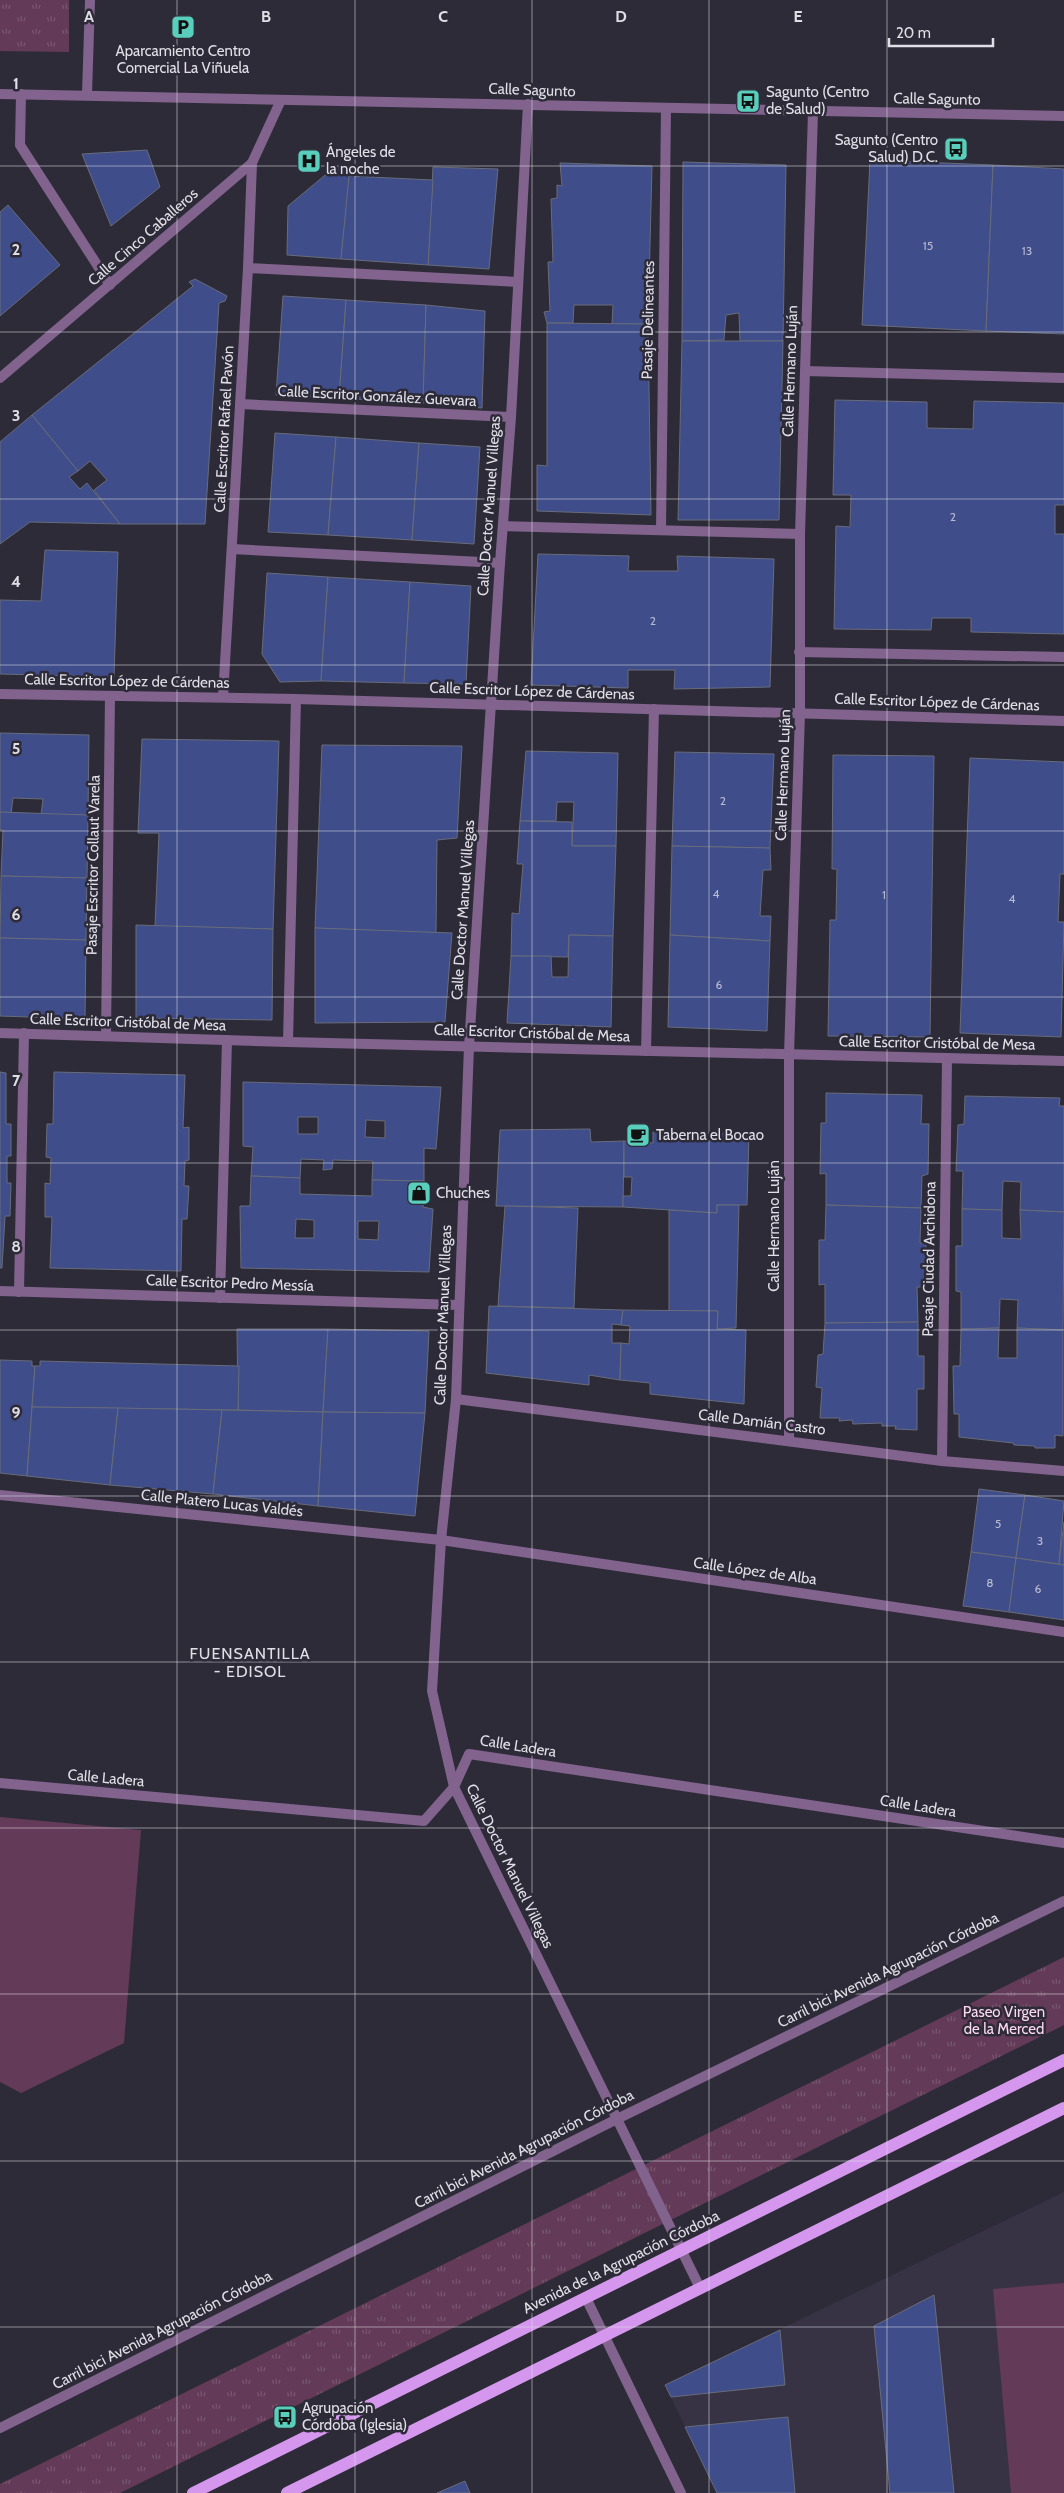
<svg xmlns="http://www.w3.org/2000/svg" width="1064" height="2493" font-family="Cabin,sans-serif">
	<defs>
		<pattern id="grass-tufts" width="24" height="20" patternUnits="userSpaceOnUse" patternTransform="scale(1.25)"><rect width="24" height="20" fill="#633b58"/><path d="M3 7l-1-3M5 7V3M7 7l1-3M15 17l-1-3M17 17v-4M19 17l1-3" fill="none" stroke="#795770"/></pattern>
	</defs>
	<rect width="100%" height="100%" fill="#2e2b38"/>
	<!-- built -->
	<path fill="#373345" d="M1064,2192V2493H717L665,2385Z"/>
	<!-- grass -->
	<g fill="url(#grass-tufts)">
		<path d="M0,0H69V52L0,51Z"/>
		<path d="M1064,1957V2025L120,2493H0V2484Z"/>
	</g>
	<!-- pitch -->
	<g fill="#633b58">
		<path d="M0,1817L141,1830L124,2043L21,2093L0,2082Z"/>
		<path d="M1064,2283V2493H1011L993,2289Z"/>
	</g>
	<!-- building -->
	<g fill="#3f4d8a" stroke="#686c7a" fill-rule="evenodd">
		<path d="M147,150L160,187L111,226L82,154Z"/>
		<path d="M870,160L993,165L986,331L862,325Z"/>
		<path d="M683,162L786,165L783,341H740L739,313L726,315L724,340L682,341Z"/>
		<path d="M560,163L652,166L648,324H612L613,305H574L573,323H547L544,312L550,311L548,262H553L551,199L557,198V185L562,186Z"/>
		<path d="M993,165L1064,169V334L986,331Z"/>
		<path d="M336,166H351L341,259L287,255L288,206Z"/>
		<path d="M433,167L498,169L489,269L428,265Z"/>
		<path d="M349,176L433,180L428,265L341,259Z"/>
		<path d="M8,205L60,265L0,316V212Z"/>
		<path d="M195,279L227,296L225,301L219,303L205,524H120L94,490L107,480L90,461L78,471L32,415L193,286L189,282Z"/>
		<path d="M283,296L346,300L339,398L276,395Z"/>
		<path d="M346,300L426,305L423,403L339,398Z"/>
		<path d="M426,305L485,311L482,408L423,403Z"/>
		<path d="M547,323L648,324L651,515L537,511V465L547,466Z"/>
		<path d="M682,341H783L779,520H678Z"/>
		<path d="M835,400L927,402V428L973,429L974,401L1064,403V505H1055V534H1064V634L971,632V618H932L931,630L834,629L836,526L850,527L851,495H833Z"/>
		<path d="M32,415L78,471L69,477L80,489L87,483L120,524L30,522L0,544V442Z"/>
		<path d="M275,433L336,437L328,535L268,532Z"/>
		<path d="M336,437L419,443L412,540L328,535Z"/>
		<path d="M419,443L480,447L474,544L412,540Z"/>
		<path d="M45,550L118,552L114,677L0,674V600L41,601Z"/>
		<path d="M538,554L629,556L628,571H678L677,556L774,559L770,687L674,689L675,670H628V688L531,685Z"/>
		<path d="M267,573L328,577L321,681L280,682L262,654Z"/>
		<path d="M328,577L410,582L404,683L321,681Z"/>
		<path d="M410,582L471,586L466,684L404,683Z"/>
		<path d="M0,733L89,735L88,815H41L43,799L13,798L11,814L0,812Z"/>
		<path d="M142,739L279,741L273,929L155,926L159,833H138Z"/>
		<path d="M322,745L462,746L457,838L437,840L436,933L315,928Z"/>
		<path d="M526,751L618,753L616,846H572L574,802H557L556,821H520Z"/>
		<path d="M675,752L774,754L770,848L672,846Z"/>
		<path d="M833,755L934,756L930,1037L828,1036L830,920H836L837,869H832Z"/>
		<path d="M970,758L1064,762V874H1060L1058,922H1064L1061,1037L960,1033Z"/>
		<path d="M0,812L88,815L87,878L1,876L3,830H0Z"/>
		<path d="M520,821L572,822V846H616L613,936L569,935L568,957L511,956L512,913L519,914L523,864H517Z"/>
		<path d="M672,846L770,848L771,870H763L760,916H771L770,941L670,935Z"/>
		<path d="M1,876L87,878L86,940L0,938Z"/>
		<path d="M136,925L273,929L272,1020L136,1018Z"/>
		<path d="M315,928L452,933L445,1022L315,1023Z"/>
		<path d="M569,935L613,936L611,1027L507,1023L511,956H551L552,977H568Z"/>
		<path d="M670,935L770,941L767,1031L668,1027Z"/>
		<path d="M0,938L86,940L85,1019L0,1016Z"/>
		<path d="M0,1072L6,1073V1124H11V1156H7V1183H11L10,1216H5L2,1268H0Z"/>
		<path d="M54,1072L185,1075L183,1128L189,1127V1160L185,1161L184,1186H189L187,1219H182L181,1271L50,1268L52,1217H45V1183L50,1184L51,1158L46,1157L47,1124H53Z"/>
		<path d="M243,1082L441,1087L436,1149L424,1148V1181L372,1180L373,1161L333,1160L332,1169L323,1170L324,1160L301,1159L300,1178L251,1176L253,1147L243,1146ZM298,1117H318V1134H298ZM366,1120L385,1121V1138L365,1137Z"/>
		<path d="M826,1093L922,1095L921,1124H929L928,1174L922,1176L921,1208L826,1205V1173L820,1174L821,1123H826Z"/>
		<path d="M965,1096L1060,1098L1059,1106H1064V1212L1020,1210L1021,1182L1003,1181L1002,1210L962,1209L963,1171H956L958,1125L964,1124Z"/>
		<path d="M590,1129L591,1142L624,1141L623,1207L496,1206L500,1130Z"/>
		<path d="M653,1132L749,1134L747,1205H717V1213L623,1207V1196H631L632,1177H624V1141L653,1143Z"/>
		<path d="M251,1176L300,1178V1194L372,1196V1180L424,1181L423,1207L433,1209L429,1272L241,1268L240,1206H250ZM296,1219L314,1220V1238H295ZM358,1221H379L378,1240L358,1239Z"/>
		<path d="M717,1205H739L736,1328L717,1329L718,1311H669V1210L717,1213Z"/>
		<path d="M826,1205L921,1208L920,1243H926V1287H917L918,1322L825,1323V1284L819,1285V1240H825Z"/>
		<path d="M505,1206L578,1208L574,1308L498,1306Z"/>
		<path d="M962,1209L1002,1210V1238L1021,1239L1020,1210L1064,1212L1063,1330L1017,1328L1018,1300L1000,1299L999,1328L961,1329V1292L956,1291V1246H962Z"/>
		<path d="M489,1306L623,1310L621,1325L612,1324V1343H621L620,1380L589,1375V1385L486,1373Z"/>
		<path d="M623,1310L718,1311L717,1329L746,1330L744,1404L650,1394V1383L620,1380L621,1343L629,1344L630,1326L621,1325Z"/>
		<path d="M918,1322V1356H924V1389H917V1430L895,1429L896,1426H882V1423L853,1424L852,1420L839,1421L840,1418H820L822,1388L816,1387L818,1355L823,1354L825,1323Z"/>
		<path d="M999,1328L998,1358H1017V1328L1063,1330V1436L1055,1435V1448H1035V1446L1014,1445L1013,1443L959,1437V1414H954L953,1366H960L961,1329Z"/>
		<path d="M237,1329H328L323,1412L238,1410Z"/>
		<path d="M328,1329L429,1331L425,1413L323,1412Z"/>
		<path d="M0,1360L32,1361V1366H35L27,1476L0,1473Z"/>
		<path d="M40,1361L239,1366L238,1410L32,1407L35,1366H40Z"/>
		<path d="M32,1407L118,1408L110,1485L27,1476Z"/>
		<path d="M118,1408L222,1410L213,1494L110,1485Z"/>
		<path d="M222,1410L323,1412L318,1506L213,1494Z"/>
		<path d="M323,1412L425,1413L415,1516L318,1506Z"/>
		<path d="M979,1489L1025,1495L1016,1558L971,1552Z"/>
		<path d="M1025,1495L1064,1501L1059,1564L1016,1558Z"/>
		<path d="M1064,1522V1565L1059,1564Z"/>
		<path d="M971,1552L1016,1558L1009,1612L963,1606Z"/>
		<path d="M1016,1558L1064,1565V1620L1009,1612Z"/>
		<path d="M934,2295L954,2493H890L874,2326Z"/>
		<path d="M780,2330L785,2385L671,2397L665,2385Z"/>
		<path d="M788,2417L795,2493H717L685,2427Z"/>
		<path d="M465,2481L470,2493H437Z"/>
	</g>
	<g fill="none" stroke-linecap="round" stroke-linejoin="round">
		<!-- pedestrian -->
		<g stroke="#81638d" stroke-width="10">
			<path d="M21,94L20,145L110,285"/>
			<path d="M87,94L90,0"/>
			<path d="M248,268L518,282"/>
			<path d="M240,404L511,417"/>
			<path d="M503,526L800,534"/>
			<path d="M661,530L666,109"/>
			<path d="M232,549L500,563"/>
			<path d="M288,1042L296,699"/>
			<path d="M19,1292L24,1033"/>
			<path d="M220,1298L227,1040"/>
			<path d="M942,1461L947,1058"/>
		</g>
		<!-- minor -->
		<g stroke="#81638d" stroke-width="10">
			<path d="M528,104L511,417L500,563L469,1046L456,1399L441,1540L432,1691L454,1787L700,2288"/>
			<path d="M805,371L1064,378"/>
			<path d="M799,652L1064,657"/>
			<path d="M0,694L296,699L1064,721"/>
			<path d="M223,697L248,268L252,163"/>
			<path d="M0,1033L288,1042L1064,1061"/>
			<path d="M106,1036L110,696"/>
			<path d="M646,1051L654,709"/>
			<path d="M0,1291L458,1305"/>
			<path d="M456,1399L942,1461L1064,1471"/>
			<path d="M789,1440V1055L800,713V534L813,112"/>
			<path d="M0,1495L441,1540L1064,1632"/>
			<path d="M0,1783L424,1821L454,1787L469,1754L1064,1843"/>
			<path d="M586,2298L681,2493"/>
			<path d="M0,2428L617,2119L1064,1901"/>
		</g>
		<!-- tertiary -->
		<g stroke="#81638d" stroke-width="10">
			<path d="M0,94L1064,116"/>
			<path d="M0,378L252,163L281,100"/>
		</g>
		<!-- primary -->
		<g stroke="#d597ee" stroke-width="12">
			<path d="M193,2493L1064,2060"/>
			<path d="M287,2493L1064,2108"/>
		</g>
	</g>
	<!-- grid -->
	<path fill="none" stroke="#e0dfe7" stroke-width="1" stroke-opacity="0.55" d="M177,0V2493M355,0V2493M532,0V2493M709,0V2493M887,0V2493M0,166H1064M0,332H1064M0,499H1064M0,665H1064M0,831H1064M0,997H1064M0,1163H1064M0,1330H1064M0,1496H1064M0,1662H1064M0,1828H1064M0,1994H1064M0,2161H1064M0,2327H1064"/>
	<!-- icons -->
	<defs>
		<g id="parking-square" transform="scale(1.25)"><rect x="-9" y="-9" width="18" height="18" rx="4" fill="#5acebd" stroke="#2e2b38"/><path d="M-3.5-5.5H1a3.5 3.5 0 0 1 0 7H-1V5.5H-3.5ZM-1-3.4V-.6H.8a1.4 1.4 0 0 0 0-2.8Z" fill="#111"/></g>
		<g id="bus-square" transform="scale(1.25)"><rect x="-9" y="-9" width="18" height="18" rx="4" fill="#5acebd" stroke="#2e2b38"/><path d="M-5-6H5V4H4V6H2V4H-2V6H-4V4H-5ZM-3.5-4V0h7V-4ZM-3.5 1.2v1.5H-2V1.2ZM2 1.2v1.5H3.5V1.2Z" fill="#111"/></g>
		<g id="hospital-square" transform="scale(1.25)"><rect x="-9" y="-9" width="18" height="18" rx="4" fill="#5acebd" stroke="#2e2b38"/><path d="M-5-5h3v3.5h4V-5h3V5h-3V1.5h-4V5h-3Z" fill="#111"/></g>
		<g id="cafe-square" transform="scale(1.25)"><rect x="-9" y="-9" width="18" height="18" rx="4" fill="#5acebd" stroke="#2e2b38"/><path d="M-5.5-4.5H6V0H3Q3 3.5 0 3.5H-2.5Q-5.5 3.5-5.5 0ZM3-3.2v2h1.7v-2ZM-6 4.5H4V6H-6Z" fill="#111"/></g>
		<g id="shop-square" transform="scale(1.25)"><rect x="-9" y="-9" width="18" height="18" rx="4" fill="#5acebd" stroke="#2e2b38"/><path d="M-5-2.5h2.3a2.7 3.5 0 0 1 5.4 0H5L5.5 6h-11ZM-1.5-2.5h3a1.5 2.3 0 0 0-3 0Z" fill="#111"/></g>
	</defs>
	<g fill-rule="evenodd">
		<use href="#parking-square" x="183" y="27"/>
		<use href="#bus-square" x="748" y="101"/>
		<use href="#bus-square" x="956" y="149"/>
		<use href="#hospital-square" x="309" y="161"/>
		<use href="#cafe-square" x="638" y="1135"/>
		<use href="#shop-square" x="419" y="1193"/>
		<use href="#bus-square" x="285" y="2417"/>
	</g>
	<g text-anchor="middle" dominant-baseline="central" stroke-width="5" stroke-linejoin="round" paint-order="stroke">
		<!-- number labels -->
		<g font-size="12" fill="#b8bad0">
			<text x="928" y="245">15</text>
			<text x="1027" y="250">13</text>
			<text x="953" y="516">2</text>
			<text x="653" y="620">2</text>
			<text x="723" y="800">2</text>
			<text x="716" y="893">4</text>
			<text x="884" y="894">1</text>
			<text x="1012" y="898">4</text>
			<text x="719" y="984">6</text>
			<text x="998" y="1523">5</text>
			<text x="1040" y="1540">3</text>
			<text x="990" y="1582">8</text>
			<text x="1038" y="1588">6</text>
		</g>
		<!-- poi labels -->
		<g font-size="15" fill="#e0dfe7" stroke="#2e2b38" text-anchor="start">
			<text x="183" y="51" text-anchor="middle">Aparcamiento Centro<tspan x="183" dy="17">Comercial La Viñuela</tspan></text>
			<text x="766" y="92">Sagunto (Centro<tspan x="766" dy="17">de Salud)</tspan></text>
			<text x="938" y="140" text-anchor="end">Sagunto (Centro<tspan x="938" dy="17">Salud) D.C.</tspan></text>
			<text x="326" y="152">Ángeles de<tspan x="326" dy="17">la noche</tspan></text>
			<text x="656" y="1135">Taberna el Bocao</text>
			<text x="436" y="1193">Chuches</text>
			<text x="302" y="2408">Agrupación<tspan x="302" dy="17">Córdoba (Iglesia)</tspan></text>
		</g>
		<!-- street labels -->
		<g font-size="15" fill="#e0dfe7" stroke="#2e2b38">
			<text transform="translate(532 90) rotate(2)">Calle Sagunto</text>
			<text transform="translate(937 99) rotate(1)">Calle Sagunto</text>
			<text transform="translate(143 237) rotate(-41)">Calle Cinco Caballeros</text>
			<text transform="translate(648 320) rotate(-89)">Pasaje Delineantes</text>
			<text transform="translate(790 371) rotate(-88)">Calle Hermano Luján</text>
			<text transform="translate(377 396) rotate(3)">Calle Escritor González Guevara</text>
			<text transform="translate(224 429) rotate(-87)">Calle Escritor Rafael Pavón</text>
			<text transform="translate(489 506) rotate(-86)">Calle Doctor Manuel Villegas</text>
			<text transform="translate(127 681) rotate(1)">Calle Escritor López de Cárdenas</text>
			<text transform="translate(532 691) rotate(2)">Calle Escritor López de Cárdenas</text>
			<text transform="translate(937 702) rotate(2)">Calle Escritor López de Cárdenas</text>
			<text transform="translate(783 775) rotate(-88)">Calle Hermano Luján</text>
			<text transform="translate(93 865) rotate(-89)">Pasaje Escritor Collaut Varela</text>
			<text transform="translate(463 910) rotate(-86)">Calle Doctor Manuel Villegas</text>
			<text transform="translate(128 1022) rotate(2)">Calle Escritor Cristóbal de Mesa</text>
			<text transform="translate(532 1033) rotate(2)">Calle Escritor Cristóbal de Mesa</text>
			<text transform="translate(937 1043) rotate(1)">Calle Escritor Cristóbal de Mesa</text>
			<text transform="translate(774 1226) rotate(-90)">Calle Hermano Luján</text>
			<text transform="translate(929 1259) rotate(-89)">Pasaje Ciudad Archidona</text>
			<text transform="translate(230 1283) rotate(2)">Calle Escritor Pedro Messía</text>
			<text transform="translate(443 1315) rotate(-88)">Calle Doctor Manuel Villegas</text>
			<text transform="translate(762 1422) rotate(7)">Calle Damián Castro</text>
			<text transform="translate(222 1503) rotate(6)">Calle Platero Lucas Valdés</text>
			<text transform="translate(755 1571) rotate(8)">Calle López de Alba</text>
			<text transform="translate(518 1746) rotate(9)">Calle Ladera</text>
			<text transform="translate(106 1778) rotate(5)">Calle Ladera</text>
			<text transform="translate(918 1806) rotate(9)">Calle Ladera</text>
			<text transform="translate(510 1866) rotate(64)">Calle Doctor Manuel Villegas</text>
			<text transform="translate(888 1970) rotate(-26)">Carril bici Avenida Agrupación Córdoba</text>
			<text transform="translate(524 2149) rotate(-27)">Carril bici Avenida Agrupación Córdoba</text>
			<text transform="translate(621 2262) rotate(-26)">Avenida de la Agrupación Córdoba</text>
			<text transform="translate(162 2330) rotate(-27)">Carril bici Avenida Agrupación Córdoba</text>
		</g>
		<!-- park labels -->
		<g font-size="15" fill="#fdd7f0" stroke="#2e2b38">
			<text x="1004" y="2012">Paseo Virgen<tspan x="1004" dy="17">de la Merced</tspan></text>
		</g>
		<!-- neighbourhood labels -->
		<g font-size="16" letter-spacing="1" fill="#e0dfe7" stroke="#2e2b38">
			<text x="250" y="1653">FUENSANTILLA<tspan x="250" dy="18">- EDISOL</tspan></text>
		</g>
	</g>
	<g font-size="16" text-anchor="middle" font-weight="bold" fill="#e0dfe7" stroke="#2e2b38" stroke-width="5" stroke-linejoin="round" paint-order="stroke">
		<text x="89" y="22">A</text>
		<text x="266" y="22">B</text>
		<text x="443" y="22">C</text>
		<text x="621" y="22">D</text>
		<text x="798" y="22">E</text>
		<text x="16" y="89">1</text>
		<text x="16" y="255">2</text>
		<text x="16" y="421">3</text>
		<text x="16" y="587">4</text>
		<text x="16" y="754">5</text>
		<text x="16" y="920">6</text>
		<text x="16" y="1086">7</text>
		<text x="16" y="1252">8</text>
		<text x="16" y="1418">9</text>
	</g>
	<!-- scale -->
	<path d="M889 38v8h104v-8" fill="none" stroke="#e0dfe7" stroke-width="2.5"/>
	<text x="896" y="38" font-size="15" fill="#e0dfe7" stroke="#2e2b38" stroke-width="4" paint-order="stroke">20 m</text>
</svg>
